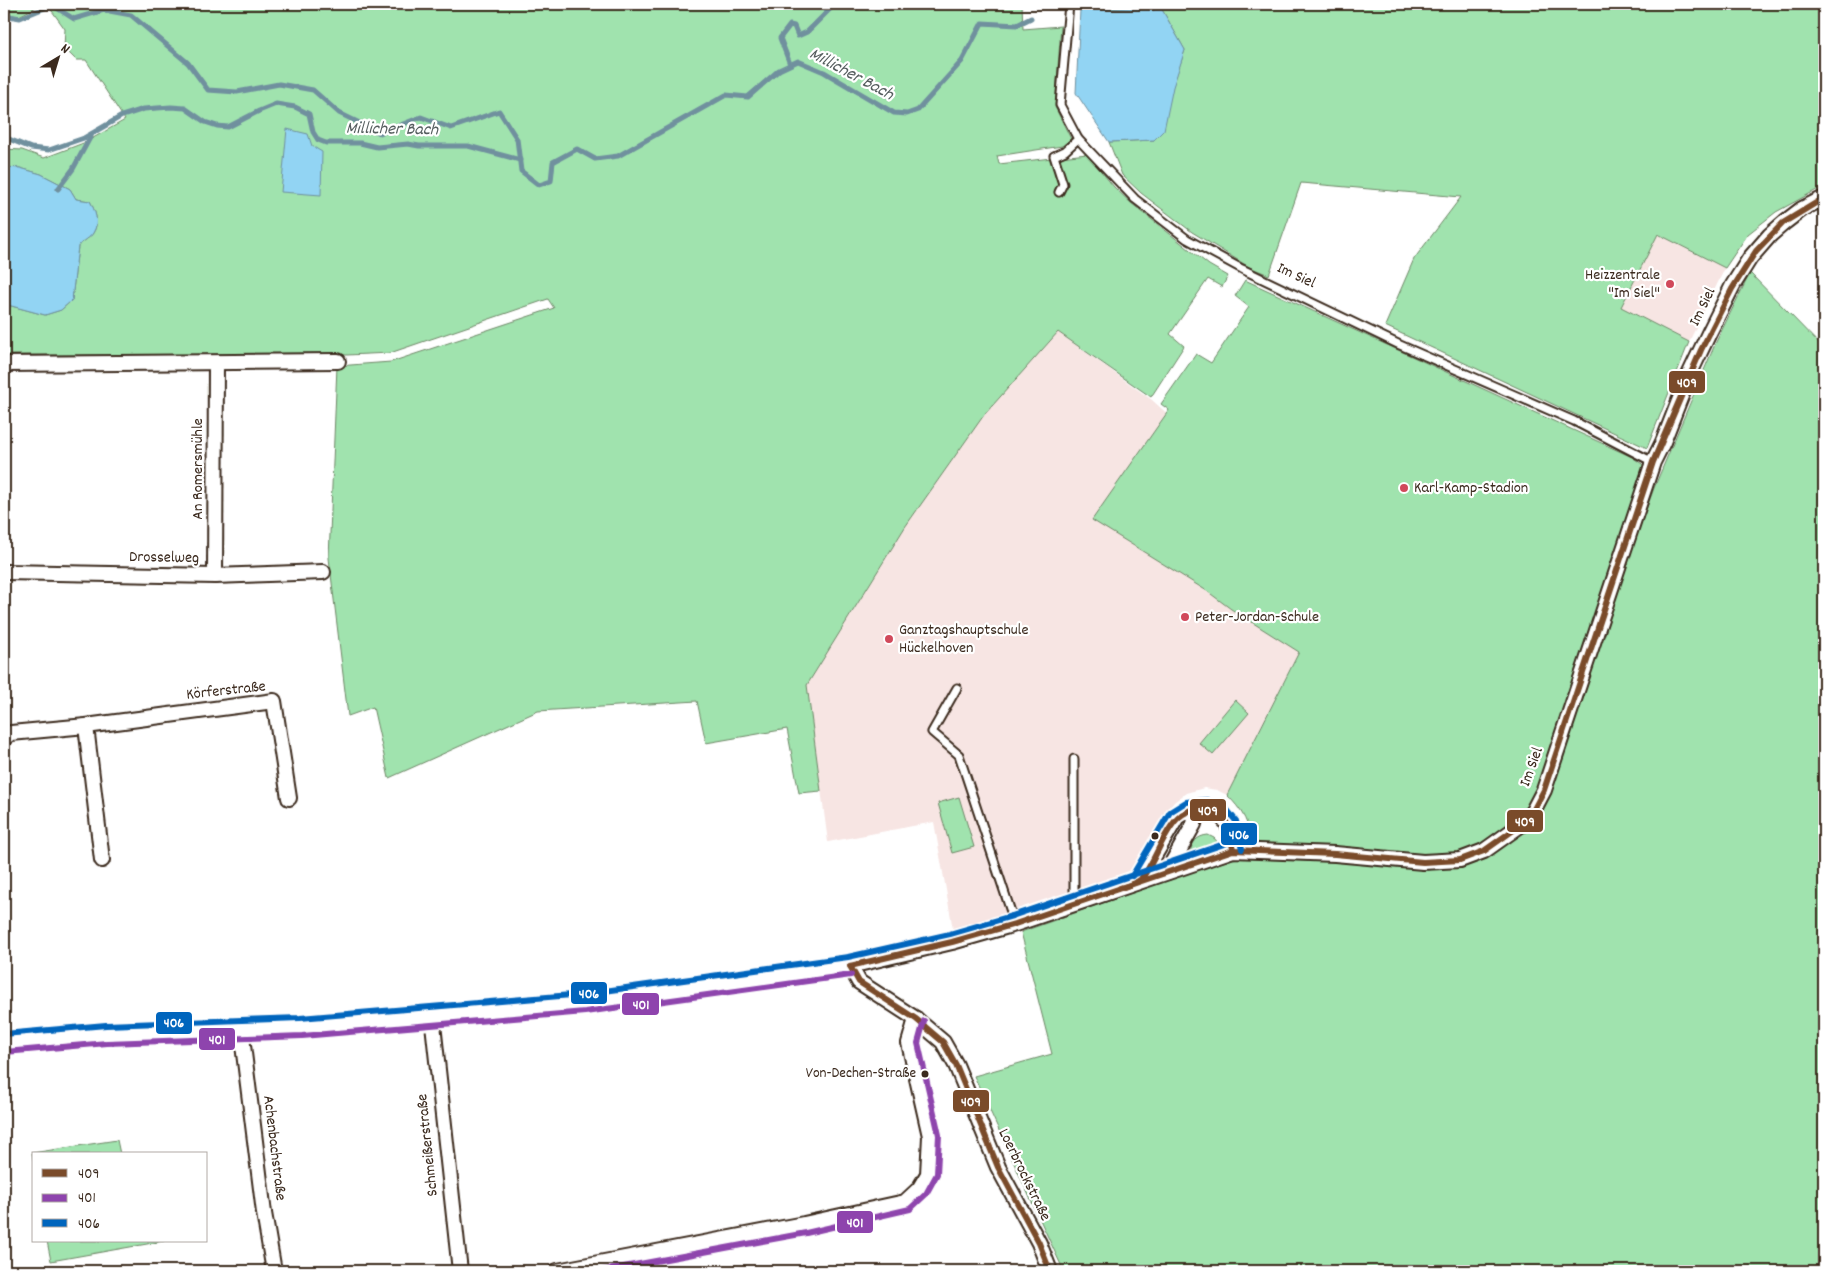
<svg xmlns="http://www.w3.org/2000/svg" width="1828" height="1275" font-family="Dekko,sans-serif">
	<rect width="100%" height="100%" fill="#fff"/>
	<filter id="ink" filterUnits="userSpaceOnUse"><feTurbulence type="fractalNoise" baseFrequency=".02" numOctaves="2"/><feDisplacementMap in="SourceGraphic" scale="10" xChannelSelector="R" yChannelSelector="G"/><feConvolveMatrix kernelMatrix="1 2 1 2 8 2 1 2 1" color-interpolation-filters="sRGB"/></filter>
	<g filter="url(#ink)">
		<!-- built -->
		<g fill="#f7e5e3">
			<path d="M1658,234L1725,268L1689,342L1621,307Z"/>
			<path d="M1058,332L1152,400L1172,418L1207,591L1231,609L1299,652L1227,795L1217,790L1204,788L1186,793L1174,802L1165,814L1131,873L968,933L954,935L934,822L828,842L807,685L905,527L984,415Z"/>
		</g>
		<!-- green -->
		<g fill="#a0e3ae" stroke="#6e8666">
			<path d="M4,4H42L19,16L4,14Z"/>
			<path d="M47,4H1022L1023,29L1061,26L1055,107L1071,139L1062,146L997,156L999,164L1087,154L1114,187L1131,203L1209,265L1228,276L1222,287L1208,279L1170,334L1184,346L1151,397L1058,332L984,415L905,527L807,685L821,791L799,793L787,729L706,743L697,701L538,711L389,778L373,707L348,716L329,558L337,366L391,362L554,308L548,299L390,353L347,355H4V304L45,315L61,310L72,300L78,246C82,242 91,237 93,233C100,222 95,211 90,201L76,199L70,189L41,174L20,168L4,167V149L22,150L44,158L86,142L125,120L86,60H76L64,48L65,29Z"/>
			<path d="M1080,4H1824V186L1776,212L1748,234L1725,268L1658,234L1621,307L1689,342L1647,448L1385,326L1414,259L1461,197L1301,183L1269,275L1249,267L1192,232L1141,193L1122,175L1109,142L1154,140L1185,50L1160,6L1080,10Z"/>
			<path d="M1750,273L1824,349V1271H1062L1061,1265L1047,1235L974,1076L1052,1054L1021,932L1191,872L1233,859L1250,856C1252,828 1246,814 1227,795L1299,652L1231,609L1207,591L1092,520L1169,410L1161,404L1196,354L1211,363L1249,307L1235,296L1245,280L1632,457L1645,466L1523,828L1529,831L1654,488L1716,342Z"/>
			<path d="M1235,700L1249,713L1213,755L1199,743Z"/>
			<path d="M959,797L974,847L952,853L938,803Z"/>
			<path d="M1208,835L1214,838L1221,846L1190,853C1192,842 1197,836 1208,835Z"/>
			<path d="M117,1140L120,1154H34V1164L32,1153Z"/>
			<path d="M47,1241H164L51,1261Z"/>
		</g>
		<!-- water -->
		<g fill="#92d4f3" stroke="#6f909e">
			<path d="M1160,6L1185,50L1173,87L1164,130L1154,140L1109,142L1076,93L1080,10Z"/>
			<path d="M287,129L308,134L312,146L322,152L321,195L281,192Z"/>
			<path d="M4,167L20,168L41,174L70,189L76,199L90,201C95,211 100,222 93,233C91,237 82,242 78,246L72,300L61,310L45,315L4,304Z"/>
		</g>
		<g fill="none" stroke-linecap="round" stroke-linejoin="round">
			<!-- stream -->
			<g stroke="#6f909e" stroke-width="5">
				<path d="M1153,8L1167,4"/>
				<path d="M4,15L20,18L52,5L74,19L104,10L131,15L188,63L208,90L237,92L279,84L313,90L339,113L380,133L421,117L451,128L499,111L517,139L521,171L539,185L551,181L553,162L577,149L595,159L618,156L726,95L748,97L779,70L798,61L824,72L894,113L907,114L918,110L962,61L982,23L1017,25L1031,18"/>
				<path d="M790,64L780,38L790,25L794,26L798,36L807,32L835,4"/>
				<path d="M4,137L31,148L49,150L84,138L122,116L144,109L171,107L185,108L205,122L217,126L228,127L259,111L276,104L295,107L309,114L313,132L318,140L326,143H360L377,147L408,144L419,146H468L520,160"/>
				<path d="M58,189L73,169L92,134"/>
			</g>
			<!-- service casing -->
			<g stroke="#3b2a1e" stroke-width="11">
				<g id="service">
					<path d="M1069,4L1060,105L1078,139L1135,199L1187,239L1242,269L1400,345L1574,421L1653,462"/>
					<path d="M1059,192L1063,184L1054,156L1065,151L1078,139"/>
					<path d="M957,688L932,732L959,755L1015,924"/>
					<path d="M1074,904V759"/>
				</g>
			</g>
			<!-- minor casing -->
			<g stroke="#3b2a1e" stroke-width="18">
				<g id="minor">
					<path d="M4,364L338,361"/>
					<path d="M4,572L215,576L323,572"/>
					<path d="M215,576L216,363"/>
					<path d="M86,726L102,860"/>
					<path d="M4,738L11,733L86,726L274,701L289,798"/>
					<path d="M1167,872L1194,824L1197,809"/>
					<path d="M1140,880L1177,817L1188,810L1207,809L1218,812L1228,824L1231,834L1233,850"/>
					<path d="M850,966L859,982L916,1019L943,1042L956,1065L998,1167L1039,1243L1050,1271"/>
					<path d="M432,1015L460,1271"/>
					<path d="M241,1029L264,1213L274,1271"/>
					<path d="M4,1043L106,1034L301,1027L584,1003L850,966L952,942L1015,924L1233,850L1335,854L1423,862L1460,860L1484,851L1522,824L1533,811L1544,790L1653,462L1663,442L1690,373L1709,333L1733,285L1750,258L1770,235L1785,222L1802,209L1824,198"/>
					<path d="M557,1271L804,1224L905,1202L919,1189L928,1174L930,1136L909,1043L916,1019"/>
				</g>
			</g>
			<!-- service -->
			<use href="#service" stroke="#fff" stroke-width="7"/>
			<!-- minor -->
			<use href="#minor" stroke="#fff" stroke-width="14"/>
			<!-- bus-1 casing -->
			<g stroke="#fff" stroke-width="10">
				<g id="bus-1">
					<path d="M1120,888C1126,886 1137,883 1141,879C1162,855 1168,799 1211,810C1229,815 1231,834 1233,850"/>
					<path d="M850,966L952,942L1015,924L1233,850L1335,854L1423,862L1460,860L1484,851L1522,824L1533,811L1544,790L1653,462L1701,350L1732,289L1756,251L1783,223L1824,198"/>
					<path d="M850,966L859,982L916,1019L943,1042L956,1065L998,1167L1039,1243L1050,1271"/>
				</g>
			</g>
			<!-- bus-2 casing -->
			<g stroke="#fff" stroke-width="10">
				<g id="bus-2">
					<path d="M5,1052L107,1043L302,1036L585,1012L851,975"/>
					<path d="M602,1271L806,1233L910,1209L926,1194L937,1174L939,1135L918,1043L924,1021"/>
				</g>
			</g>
			<!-- bus-3 casing -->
			<g stroke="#fff" stroke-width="10">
				<g id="bus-3">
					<path d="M1132,876L1170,812L1186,802L1207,800L1223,805L1236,821L1242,849"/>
					<path d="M4,1034L106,1025L300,1018L583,994L848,957L950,934L1012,916L1230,842"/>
				</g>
			</g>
			<!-- bus-1 -->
			<use href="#bus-1" stroke="#7a4b2a" stroke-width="6"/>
			<!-- bus-2 -->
			<use href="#bus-2" stroke="#8e44ad" stroke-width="6"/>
			<!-- bus-3 -->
			<use href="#bus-3" stroke="#0065bd" stroke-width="6"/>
		</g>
	</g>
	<!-- markers -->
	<g fill="#d1495b" stroke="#fff" stroke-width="2">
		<circle cx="1670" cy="284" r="5"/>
		<circle cx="1404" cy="488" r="5"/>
		<circle cx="1185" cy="617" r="5"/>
		<circle cx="889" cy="639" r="5"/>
	</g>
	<g fill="#3b2a1e" stroke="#fff" stroke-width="2">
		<circle cx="1155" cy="836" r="4.5"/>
		<circle cx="925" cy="1074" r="4.5"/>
	</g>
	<g text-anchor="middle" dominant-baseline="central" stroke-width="4.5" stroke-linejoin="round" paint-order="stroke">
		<!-- bus labels -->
		<g font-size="15" fill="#3b2a1e" stroke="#fff" text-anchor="end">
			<text x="916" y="1074">Von-Dechen-Straße</text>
		</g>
		<!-- poi labels -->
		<g font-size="16" fill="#3b2a1e" stroke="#fff" text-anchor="start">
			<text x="1660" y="275" text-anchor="end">Heizzentrale<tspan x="1660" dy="18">"Im Siel"</tspan></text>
			<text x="1414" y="488">Karl-Kamp-Stadion</text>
			<text x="1195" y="617">Peter-Jordan-Schule</text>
			<text x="899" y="630">Ganztagshauptschule<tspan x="899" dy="18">Hückelhoven</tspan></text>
		</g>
		<!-- street labels -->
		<g font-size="16" fill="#3b2a1e" stroke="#fff">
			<text transform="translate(1296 276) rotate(25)">Im Siel</text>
			<text transform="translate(1703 307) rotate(-64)">Im Siel</text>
			<text transform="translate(198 469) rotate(-90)">An Romersmühle</text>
			<text transform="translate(164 558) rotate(1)">Drosselweg</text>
			<text transform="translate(226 691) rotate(-6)">Körferstraße</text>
			<text transform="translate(1532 767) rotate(-70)">Im Siel</text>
			<text transform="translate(428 1145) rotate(-96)">Schmeißerstraße</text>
			<text transform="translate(274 1148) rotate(83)">Achenbachstraße</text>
			<text transform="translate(1024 1175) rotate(64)">Loerbrockstraße</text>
		</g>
		<!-- water labels -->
		<g font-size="18" font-style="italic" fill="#555d5e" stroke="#fff">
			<text transform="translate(851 75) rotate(28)">Millicher Bach</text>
			<text transform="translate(392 130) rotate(1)">Millicher Bach</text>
		</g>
	</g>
	<g stroke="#fff" stroke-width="2">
		<rect x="1668" y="370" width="38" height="24" rx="5" fill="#7a4b2a"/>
		<rect x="1189" y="798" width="38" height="24" rx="5" fill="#7a4b2a"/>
		<rect x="1506" y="809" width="38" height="24" rx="5" fill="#7a4b2a"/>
		<rect x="1220" y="822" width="38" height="24" rx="5" fill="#0065bd"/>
		<rect x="570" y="981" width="38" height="24" rx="5" fill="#0065bd"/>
		<rect x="621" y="992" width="39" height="24" rx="5" fill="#8e44ad"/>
		<rect x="155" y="1011" width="38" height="24" rx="5" fill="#0065bd"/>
		<rect x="198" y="1027" width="38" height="24" rx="5" fill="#8e44ad"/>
		<rect x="952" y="1089" width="38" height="24" rx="5" fill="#7a4b2a"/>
		<rect x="836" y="1210" width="38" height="24" rx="5" fill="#8e44ad"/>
	</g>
	<g font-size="14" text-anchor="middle" font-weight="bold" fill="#fff">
		<text x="1687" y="387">409</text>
		<text x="1208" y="815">409</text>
		<text x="1525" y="826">409</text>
		<text x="1239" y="839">406</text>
		<text x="589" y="998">406</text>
		<text x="641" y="1009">401</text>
		<text x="174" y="1027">406</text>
		<text x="217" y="1044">401</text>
		<text x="971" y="1106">409</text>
		<text x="855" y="1227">401</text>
	</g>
	<!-- margin -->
	<rect width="1828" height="1275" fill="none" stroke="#fff" stroke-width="20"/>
	<rect x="10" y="10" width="1808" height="1255" fill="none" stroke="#3b2a1e" stroke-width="2" filter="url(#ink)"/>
	<!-- legend -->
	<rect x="32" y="1152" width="175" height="90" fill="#ffffff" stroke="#b1aaa5"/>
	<rect x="42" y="1169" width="25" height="8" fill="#7a4b2a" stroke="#b1aaa5"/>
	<text x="78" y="1178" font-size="15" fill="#3b2a1e">409</text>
	<rect x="42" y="1194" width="25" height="8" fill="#8e44ad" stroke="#b1aaa5"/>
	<text x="78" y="1202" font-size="15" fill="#3b2a1e">401</text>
	<rect x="42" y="1219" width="25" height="8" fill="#0065bd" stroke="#b1aaa5"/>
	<text x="78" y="1228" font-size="15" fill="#3b2a1e">406</text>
	<!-- north arrow -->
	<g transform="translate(58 58) rotate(38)" stroke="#ffffff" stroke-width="4" paint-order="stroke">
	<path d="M0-4L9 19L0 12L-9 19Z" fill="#3b2a1e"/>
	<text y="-8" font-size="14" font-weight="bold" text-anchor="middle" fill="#3b2a1e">N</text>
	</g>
</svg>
